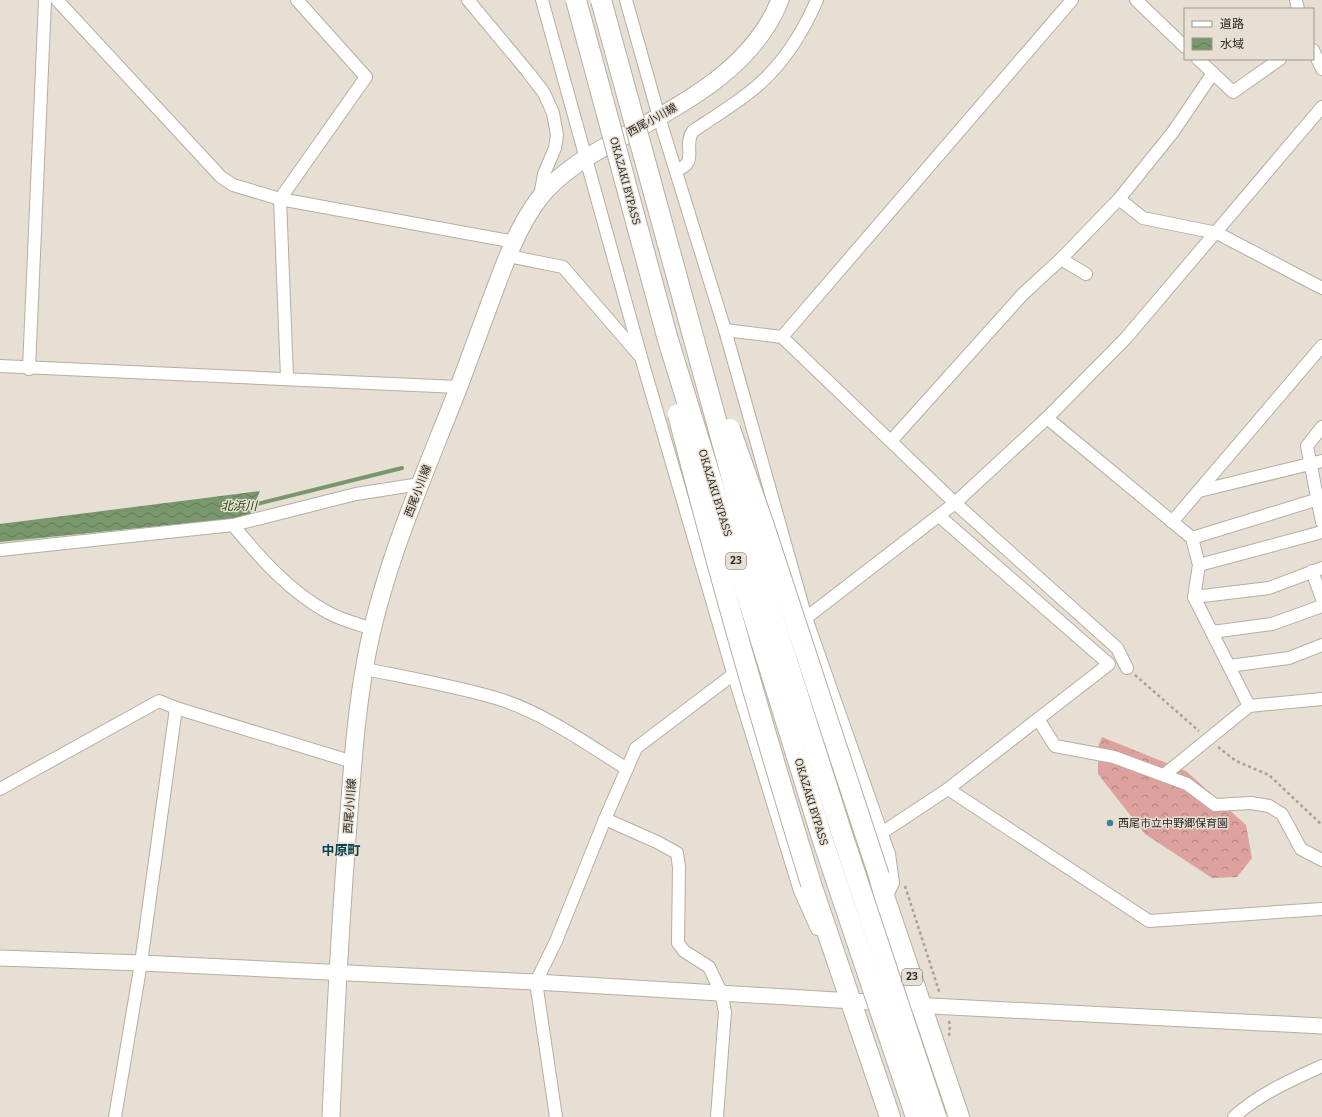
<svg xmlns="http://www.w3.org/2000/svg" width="1322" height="1117" font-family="Bitter,'Noto Sans JP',serif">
	<defs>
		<pattern id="forest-crowns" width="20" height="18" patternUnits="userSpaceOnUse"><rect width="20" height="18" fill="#dda19e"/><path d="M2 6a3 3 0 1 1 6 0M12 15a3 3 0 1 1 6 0" fill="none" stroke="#b38380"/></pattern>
		<pattern id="water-waves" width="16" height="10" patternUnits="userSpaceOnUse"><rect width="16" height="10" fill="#78976c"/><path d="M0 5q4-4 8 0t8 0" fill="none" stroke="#627b58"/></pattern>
	</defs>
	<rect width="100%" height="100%" fill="#e7dfd3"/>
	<!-- forest -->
	<path fill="url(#forest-crowns)" d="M1102,737L1186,771L1246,825L1252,858L1237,877L1212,878L1145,834L1098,774V747Z"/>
	<!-- water -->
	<path fill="url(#water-waves)" d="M260,491L249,517L0,542V524Z"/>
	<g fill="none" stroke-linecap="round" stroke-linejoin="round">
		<!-- stream -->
		<path stroke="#78976c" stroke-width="4" d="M249,506L402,468"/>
		<!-- minor casing -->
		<g stroke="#b5aea2" stroke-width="14">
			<g id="minor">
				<path d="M57,0L221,177L233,185L280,199L515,242"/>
				<path d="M468,0L528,72L544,93L553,113L557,135L555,148L544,174L540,196"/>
				<path d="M542,0L641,357L734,676L800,891L817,929"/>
				<path d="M626,0L659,117L725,330L806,618L889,854L893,883L885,899"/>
				<path d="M1136,0L1185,47"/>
				<path d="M1296,0L1298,9"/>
				<path d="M1313,50L1322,69"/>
				<path d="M1198,59L1233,92L1280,59"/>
				<path d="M676,170C700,163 682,146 693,131C714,117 737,103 756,87C783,64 803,32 817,0"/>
				<path d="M1119,199L1143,218L1217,233L1322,288"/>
				<path d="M508,256L563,267L639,355"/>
				<path d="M1061,259L1086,274"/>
				<path d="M725,330L782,337L955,503L1117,648L1127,668"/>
				<path d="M782,337L1072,0"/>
				<path d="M0,366L458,387"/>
				<path d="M29,369L45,0"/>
				<path d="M287,378L280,199L366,77L297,0"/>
				<path d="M1047,418L1192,538L1199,565L1194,597L1249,706L1164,775"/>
				<path d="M1322,427L1307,446L1322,522"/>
				<path d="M891,441L1023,294L1061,259L1119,199L1173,132L1213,73"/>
				<path d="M1199,491L1322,461"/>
				<path d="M1172,522L1322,346"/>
				<path d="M233,525C260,558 289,591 327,612C341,620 358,624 373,629"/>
				<path d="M1192,538L1322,498"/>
				<path d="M0,550L233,525L356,494L420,484"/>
				<path d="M1199,565L1322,532"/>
				<path d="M1312,571L1322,599"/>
				<path d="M1194,597L1269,588L1322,568"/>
				<path d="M793,628L955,503L1047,418L1126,338L1322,107"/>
				<path d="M1212,632L1272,624L1322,606"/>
				<path d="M1229,666L1289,658L1322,645"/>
				<path d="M365,669C409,678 455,686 499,699C544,713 587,744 627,769"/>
				<path d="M1249,706L1322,699"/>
				<path d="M1038,719L1055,746L1114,757L1187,784L1215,805L1251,803L1269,806L1282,814L1301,849L1322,860"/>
				<path d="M0,789L159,701L176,708L353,762"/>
				<path d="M948,789L1149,921L1322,909"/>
				<path d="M605,819L657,842L677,853L679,867L678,943L684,951L709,967L721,992L725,1012L717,1117"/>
				<path d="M883,832L948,789L1109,664L939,516"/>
				<path d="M115,1117L141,963L176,708"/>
				<path d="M556,1117L536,982L556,941L605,819L636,748L768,648"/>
				<path d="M1234,1117C1259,1094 1291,1080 1322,1066"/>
			</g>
		</g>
		<!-- tertiary casing -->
		<g stroke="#b5aea2" stroke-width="17">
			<g id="tertiary">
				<path d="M0,958L141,963L536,982L886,1003"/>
				<path d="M912,1005L1322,1026"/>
			</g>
		</g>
		<!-- secondary casing -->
		<g stroke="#b5aea2" stroke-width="19">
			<path id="secondary" d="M331,1117C335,1023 340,930 347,837C352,777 355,717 366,659C384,562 426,472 461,381C472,351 483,321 494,292C506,260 518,227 538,200C559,172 590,155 619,139C682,104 752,70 780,0"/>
		</g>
		<!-- trunk casing -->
		<g stroke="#b5aea2" stroke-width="22">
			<g id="trunk">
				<path d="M879,876L885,899L959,1117"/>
				<path d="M811,884L890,1117"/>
			</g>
		</g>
		<!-- path -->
		<g stroke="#a8a198" stroke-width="2.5" stroke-dasharray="3 3" stroke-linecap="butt">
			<path d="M1135,675L1199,731"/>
			<path d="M1218,747L1236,761L1269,775L1322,825"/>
			<path d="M905,886L940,994"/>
			<path d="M949,1021L950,1026L949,1036"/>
		</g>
		<!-- minor -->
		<use href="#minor" stroke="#fff" stroke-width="12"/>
		<!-- tertiary -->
		<use href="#tertiary" stroke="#fff" stroke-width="15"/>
		<!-- secondary -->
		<use href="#secondary" stroke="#fff" stroke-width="17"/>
		<!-- trunk -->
		<use href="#trunk" stroke="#fff" stroke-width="20"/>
		<!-- trunk-bridge casing -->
		<g stroke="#b5aea2" stroke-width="22" stroke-linecap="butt">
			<g id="trunk-bridge">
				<path d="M576,0L668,340L823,841L916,1117"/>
				<path d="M601,0L750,544L843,837L936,1117"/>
				<path d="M678,414C718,572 763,728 811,884"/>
				<path d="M730,429L764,526L879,876"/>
			</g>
		</g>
		<!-- trunk-bridge -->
		<use href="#trunk-bridge" stroke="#fff" stroke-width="20"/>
	</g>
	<!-- markers -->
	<circle fill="#428096" stroke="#e7dfd3" stroke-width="1.5" cx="1110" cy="823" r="4"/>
	<g text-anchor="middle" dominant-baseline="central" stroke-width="3" stroke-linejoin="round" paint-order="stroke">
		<!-- shield labels -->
		<g fill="#e7dfd3" stroke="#625e57" stroke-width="1">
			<rect x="726" y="553" width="20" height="16" rx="3"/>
			<rect x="902" y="969" width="20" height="16" rx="3"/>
		</g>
		<g font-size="10" font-weight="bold" fill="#292622">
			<text x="736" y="561">23</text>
			<text x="912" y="977">23</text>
		</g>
		<!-- street labels -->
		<g font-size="11" fill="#292622" stroke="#e7dfd3">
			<text transform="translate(652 120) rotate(-29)">西尾小川線</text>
			<text transform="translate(625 181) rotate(75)">OKAZAKI BYPASS</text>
			<text transform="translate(418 491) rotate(-69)">西尾小川線</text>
			<text transform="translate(715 493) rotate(73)">OKAZAKI BYPASS</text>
			<text transform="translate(811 802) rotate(73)">OKAZAKI BYPASS</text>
			<text transform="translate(350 806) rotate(-86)">西尾小川線</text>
		</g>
		<!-- poi labels -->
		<g font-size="11" fill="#292622" stroke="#e7dfd3" text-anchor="start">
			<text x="1118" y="823">西尾市立中野郷保育園</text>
		</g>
		<!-- water labels -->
		<g font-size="12" font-style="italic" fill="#153e00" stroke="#e7dfd3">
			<text x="239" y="506">北浜川</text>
		</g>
		<!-- quarter labels -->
		<g font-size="13" font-weight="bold" fill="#0b4151" stroke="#e7dfd3">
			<text x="341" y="850">中原町</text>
		</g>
	</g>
	<!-- legend -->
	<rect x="1184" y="8" width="130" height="52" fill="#e7dfd3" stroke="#9b958c"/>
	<rect x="1192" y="21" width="20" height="6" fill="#ffffff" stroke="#9b958c"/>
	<text x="1220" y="28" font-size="12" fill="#292622">道路</text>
	<rect x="1192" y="38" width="20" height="12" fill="url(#water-waves)" stroke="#9b958c"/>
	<text x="1220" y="48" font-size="12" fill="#292622">水域</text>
</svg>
